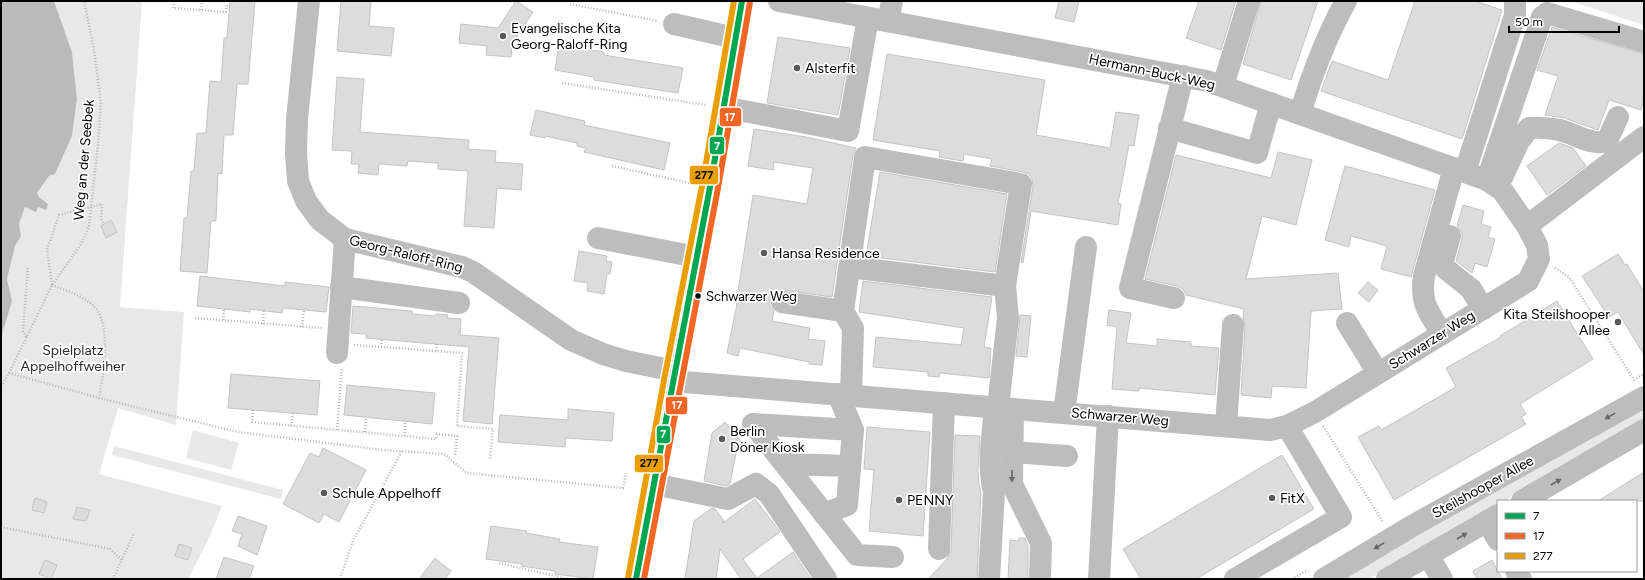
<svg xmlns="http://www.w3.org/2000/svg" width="1645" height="580" font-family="Figtree,sans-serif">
	<rect width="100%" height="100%" fill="#fff"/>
	<!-- green -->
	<g fill="#e8e8e8">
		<path d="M54,1H142L120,307L184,312L176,425L118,408L99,474L222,506L210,536L188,579H1V338L12,301L7,279L15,246L21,236L19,224L25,207H38L46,209L48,204L38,197L37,193L49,176L55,174L72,136L77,99L72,52Z"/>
		<path d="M1570,1H1644V25Z"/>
		<path d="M1644,408V419L1504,501H1498V505L1369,579H1339Z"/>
		<path d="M193,430L239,443L231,470L186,458Z"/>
		<path d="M114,446L283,490L281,499L112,455Z"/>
	</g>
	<!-- water -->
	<path fill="#bababa" d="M1,1H54L72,52L77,99L72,136L55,174L49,176L37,193L39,197L48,204L46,210L38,207L36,212L25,207L19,224L21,236L15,246L7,279L12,301L1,338Z"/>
	<!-- building -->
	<g fill="#dcdcdc" stroke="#c4c4c4">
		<path d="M230,1H255L248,84H237L233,135H224L222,174L218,173L216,221H211L207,273L180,271L184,218H187L191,171H194L197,133H206L210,81L221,82L224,38H227Z"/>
		<path d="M341,1H371L369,26L394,28L391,56L337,51Z"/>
		<path d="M516,1L533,12L512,44L511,57L486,55L487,46L459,43L461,24L498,28Z"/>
		<path d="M1059,1H1079L1074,22L1055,18Z"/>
		<path d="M1199,1H1236L1221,50L1186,38Z"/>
		<path d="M1261,1H1318L1291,80L1243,64Z"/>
		<path d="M1415,1H1475L1502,10L1462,139L1321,91L1332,61L1388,80Z"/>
		<path d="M1552,27L1644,54V99L1641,110L1609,100L1598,130L1564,118L1545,115L1558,76L1537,70Z"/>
		<path d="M778,37L850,48L838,115L767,103Z"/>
		<path d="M559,45L604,52V55L683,68L678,93L594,80V77L555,70Z"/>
		<path d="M887,54L1045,80L1036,135L1110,148L1116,112L1139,115L1134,146L1129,145L1118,203L1121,204L1118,225L1031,211L1023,263L1021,262L1033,186L1032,179L1029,174L1023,172L990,166L992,159L964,154L963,161L939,157L940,151L873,140Z"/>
		<path d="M337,77L364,79L360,132L469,140L468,149L496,151L495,162L523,164L521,190L497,188L494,228L464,226L468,171L438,169V163L408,161L407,166L379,164L378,175L358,173L359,164H351L352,151L332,150Z"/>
		<path d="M536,110L585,121L584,125L670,143L664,170L584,152L586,148L577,146V143L545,136V138L530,135Z"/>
		<path d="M754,129L806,137L856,148L853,155L832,297L783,290H778L772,294L770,300V306L774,311L772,321L810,328L808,339L825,341L822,365L809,364V362L740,348L738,356L727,353L737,304H736L753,195L807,204L813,168L774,162L773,170L748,166Z"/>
		<path d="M1559,143L1573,148L1586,166L1547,195L1527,166Z"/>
		<path d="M1278,152L1312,160L1296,225L1262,216L1246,279L1338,273L1342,309L1311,311L1306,388L1272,386L1271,398L1241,395L1245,326L1243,318L1244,309L1186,295L1183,289L1177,286L1145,279L1176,155L1271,178Z"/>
		<path d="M1345,166L1435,190L1411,277L1381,269L1387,246L1351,236L1349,247L1325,240Z"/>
		<path d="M880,172L1007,194L995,272L866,256Z"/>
		<path d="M1463,205L1484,211L1481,224L1491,227L1488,237L1495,239L1487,267L1475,263L1472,273L1456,261L1462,239V233L1457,226Z"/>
		<path d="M111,220L117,232L106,238L101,226Z"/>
		<path d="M579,251L607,256L606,261L612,262L610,274H607L604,294L587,291L588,283L574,281Z"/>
		<path d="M1618,254L1625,265L1627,264L1644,292V355L1618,312L1609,317L1582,276Z"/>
		<path d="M200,276L285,286V282L329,287L326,312L283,308L282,313L250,309V312L197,306Z"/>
		<path d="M863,281L992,297L984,347L991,348L989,378L940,373L939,377L928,376V372L873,367L876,337L961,345L964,328L859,312Z"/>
		<path d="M1368,282L1378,290L1369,302L1358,293Z"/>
		<path d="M1557,301L1593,359L1520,404L1526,414L1521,417L1526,424L1394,500L1358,437L1379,426L1381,430L1456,387L1446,368L1501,337L1500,336Z"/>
		<path d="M353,306L412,311V314L435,316L436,314L448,315L447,318L461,319L460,335L499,338L492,424L463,421L469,347L366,338V334L351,333Z"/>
		<path d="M1109,310L1131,313L1126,343L1157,346V339L1191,342V346L1219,348L1215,395L1139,388V391L1112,389L1117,327L1107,325Z"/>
		<path d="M1020,315L1031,316L1027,357L1016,356Z"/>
		<path d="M231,374L320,381L317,415L228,408Z"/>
		<path d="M347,385L435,393L432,424L344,415Z"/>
		<path d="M568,409L614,413L612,441L566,438L565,447L498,442L500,415L568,420Z"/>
		<path d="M725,422L742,443L737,448L730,484L726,486L704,481L712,433Z"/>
		<path d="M867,427L930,432L923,536L869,531L874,470L864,469Z"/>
		<path d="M955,435L980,436L978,472L979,484L981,493L977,579H928L947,559L951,550Z"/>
		<path d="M323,448L366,470L339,522L324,514L319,523L283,504L310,453L319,457Z"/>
		<path d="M1282,455L1314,509L1196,579H1141L1123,549Z"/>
		<path d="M1644,472V501H1598Z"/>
		<path d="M35,498L47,502L44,513L32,510Z"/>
		<path d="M755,499L780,532L743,559L757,578L793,552L811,579H741L720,549L716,579H685L694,521L712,508L715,509L724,521L723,523Z"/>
		<path d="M77,507L90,510L86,521L73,519Z"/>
		<path d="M238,516L267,526L257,555L238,546L242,534L232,531Z"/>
		<path d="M491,526L527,531L526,533L560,539L559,542L598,547L593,579L555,574V571L521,566L522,564L486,559Z"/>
		<path d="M1019,538H1025L1028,546V579H1008L1010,540L1019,541Z"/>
		<path d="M179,544L192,548L188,560L175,556Z"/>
		<path d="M224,557L254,566L249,579H216Z"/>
		<path d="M435,558L451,571L445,579H419Z"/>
		<path d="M45,560L57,565L51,579L39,574Z"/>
		<path d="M1492,560L1502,579H1477L1473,571Z"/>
	</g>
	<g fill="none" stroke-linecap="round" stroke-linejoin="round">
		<!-- path -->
		<g stroke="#b8b8b8" stroke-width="2.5" stroke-dasharray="1 2" stroke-linecap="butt">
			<path d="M174,1L173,8L226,12L227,4"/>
			<path d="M570,4L658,21"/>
			<path d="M201,10L202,2"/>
			<path d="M562,83L706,105"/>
			<path d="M612,166L694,184"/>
			<path d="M1555,268L1569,277L1634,380"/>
			<path d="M52,285C67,291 86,296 97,310C111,329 103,376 99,398"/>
			<path d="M52,285L47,250L59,215L102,204L101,218L103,223"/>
			<path d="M195,318L322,328"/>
			<path d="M223,320L224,309"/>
			<path d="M263,324L264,311"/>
			<path d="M302,327L304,310"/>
			<path d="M26,337L23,331L28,267"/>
			<path d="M354,345L462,353L457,426L493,429L490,459"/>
			<path d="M381,347L382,340"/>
			<path d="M436,351L437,344"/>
			<path d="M9,373L99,398L238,432L383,450L444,454L467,473L623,488L626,473"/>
			<path d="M1634,380L1644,374"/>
			<path d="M1,386L9,373L52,285L80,246L89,226L98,144L101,102L94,50L84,1"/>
			<path d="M253,410L252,422L436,439L437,434L457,436L455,455"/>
			<path d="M291,426L293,413"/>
			<path d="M1323,426L1383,522"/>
			<path d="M337,430L342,368"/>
			<path d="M365,432L366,417"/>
			<path d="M405,436V421"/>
			<path d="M1,527L110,549L122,560"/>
			<path d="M499,563L568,579"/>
			<path d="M113,579L134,533"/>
			<path d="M340,579L353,541L402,451"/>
			<path d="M1292,579L1308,570"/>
		</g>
		<!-- minor -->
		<g stroke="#bdbdbd" stroke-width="22">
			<path d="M309,1L297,119L296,153L298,181L306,201L320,220L345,239L462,267L473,272L571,340L603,354L626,361L675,371"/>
			<path d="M888,21L892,1"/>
			<path d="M674,24L735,38"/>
			<path d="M1223,86L1249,1"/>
			<path d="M723,107L848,131L868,18"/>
			<path d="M1300,114C1312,74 1326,37 1346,1"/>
			<path d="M1169,128L1257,153L1271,103"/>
			<path d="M1465,172L1515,15V1"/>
			<path d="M1487,180L1542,17L1547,13L1644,42"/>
			<path d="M1498,186L1519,141L1529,128C1540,127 1550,128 1560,130C1575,134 1592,146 1607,141L1618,117"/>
			<path d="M1527,226L1644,137"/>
			<path d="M1450,236L1442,264L1446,269L1471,289L1483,309"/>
			<path d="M598,238L697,257"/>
			<path d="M849,267L1005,286L1021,184L865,157L843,311L853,328L851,395"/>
			<path d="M341,287L459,303"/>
			<path d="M1174,298L1130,288L1183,76"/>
			<path d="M782,302L843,311"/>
			<path d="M1347,323L1378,373"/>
			<path d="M1442,334C1428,311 1420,303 1424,276L1454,168"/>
			<path d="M337,353L345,239"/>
			<path d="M672,381L1270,430L1287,426L1315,412L1528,281L1539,259L1537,245L1527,226L1502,190L1487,180L1207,81L779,1"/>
			<path d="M998,407L1008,318L1005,286"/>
			<path d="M1013,409L1012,484L1041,543L1040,579"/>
			<path d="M1064,413L1086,247"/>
			<path d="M753,424L857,555L893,557"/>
			<path d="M753,424L853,430"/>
			<path d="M1226,426L1233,325"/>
			<path d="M1012,452L1067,456"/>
			<path d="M785,464L850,466"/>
			<path d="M653,484L728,499L756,484L769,494L826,579"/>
			<path d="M824,514L847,505L853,430L838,394"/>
			<path d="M1487,521L1498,540"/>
			<path d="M939,549L944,403"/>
			<path d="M1428,555L1442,579"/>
			<path d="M1516,571L1521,579"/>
			<path d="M636,579L672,381L710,187L742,1"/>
			<path d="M989,579L994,492C987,465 993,435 995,407"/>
			<path d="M1099,579L1108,416"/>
			<path d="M1235,579L1341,517L1287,426"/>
		</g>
		<!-- major -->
		<g stroke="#bdbdbd" stroke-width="22">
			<path d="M1522,501L1644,430"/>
			<path d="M1324,579L1412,526L1644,397"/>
			<path d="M1387,579L1498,515"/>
		</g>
		<!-- bus-1 casing -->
		<g stroke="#fff" stroke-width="9">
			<path id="bus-1" d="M636,579L710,187L742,1"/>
		</g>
		<!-- bus-2 casing -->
		<g stroke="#fff" stroke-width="9">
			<path id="bus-2" d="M644,579L718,188L750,2"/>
		</g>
		<!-- bus-3 casing -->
		<g stroke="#fff" stroke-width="9">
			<path id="bus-3" d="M628,578L664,380L702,186L734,1"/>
		</g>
		<!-- bus-1 -->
		<use href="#bus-1" stroke="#00a651" stroke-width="6"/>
		<!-- bus-2 -->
		<use href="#bus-2" stroke="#f26522" stroke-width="6"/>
		<!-- bus-3 -->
		<use href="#bus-3" stroke="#eb9e00" stroke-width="6"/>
	</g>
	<!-- one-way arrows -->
	<defs><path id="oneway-solid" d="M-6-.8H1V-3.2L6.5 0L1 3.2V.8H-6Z"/></defs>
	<g fill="#686868">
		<use href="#oneway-solid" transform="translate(1610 416) rotate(151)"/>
		<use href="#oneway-solid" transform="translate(1012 476) rotate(91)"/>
		<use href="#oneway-solid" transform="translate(1556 482) rotate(-30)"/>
		<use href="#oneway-solid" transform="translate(1462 536) rotate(-30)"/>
		<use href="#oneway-solid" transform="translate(1379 546) rotate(149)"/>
	</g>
	<!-- markers -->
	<g fill="#595959" stroke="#fff" stroke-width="1.5">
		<circle cx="503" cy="36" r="4"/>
		<circle cx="797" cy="68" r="4"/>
		<circle cx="764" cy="253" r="4"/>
		<circle cx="1618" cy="322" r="4"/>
		<circle cx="722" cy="439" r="4"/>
		<circle cx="324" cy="493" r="4"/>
		<circle cx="1272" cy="498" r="4"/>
		<circle cx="899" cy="500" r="4"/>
	</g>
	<circle fill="#000" stroke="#fff" stroke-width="1.5" cx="698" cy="296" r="3.5"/>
	<g text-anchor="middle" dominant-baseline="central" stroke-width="3.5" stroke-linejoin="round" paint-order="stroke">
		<!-- bus labels -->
		<g font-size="13" fill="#000" stroke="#fff" text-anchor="start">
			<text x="706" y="296">Schwarzer Weg</text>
		</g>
		<!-- poi labels -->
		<g font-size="14" fill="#000" stroke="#fff" text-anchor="start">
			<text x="511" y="28">Evangelische Kita<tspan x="511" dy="16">Georg-Raloff-Ring</tspan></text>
			<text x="805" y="68">Alsterfit</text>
			<text x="772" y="253">Hansa Residence</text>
			<text x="1610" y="314" text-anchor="end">Kita Steilshooper<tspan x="1610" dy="16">Allee</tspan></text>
			<text x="730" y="431">Berlin<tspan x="730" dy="16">Döner Kiosk</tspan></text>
			<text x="332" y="493">Schule Appelhoff</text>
			<text x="1280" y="498">FitX</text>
			<text x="907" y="500">PENNY</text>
		</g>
		<!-- street labels -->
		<g font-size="14" fill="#000" stroke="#fff">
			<text transform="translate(1152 72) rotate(12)">Hermann-Buck-Weg</text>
			<text transform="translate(84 160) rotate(-85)">Weg an der Seebek</text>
			<text transform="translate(406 254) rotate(14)">Georg-Raloff-Ring</text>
			<text transform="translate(1432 340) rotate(-32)">Schwarzer Weg</text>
			<text transform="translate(1120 417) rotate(5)">Schwarzer Weg</text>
			<text transform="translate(1483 487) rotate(-29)">Steilshooper Allee</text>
		</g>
		<!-- park labels -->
		<g font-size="14" fill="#2d2d2d" stroke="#fff">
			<text x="73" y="350">Spielplatz<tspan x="73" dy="16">Appelhoffweiher</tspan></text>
		</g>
	</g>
	<g stroke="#fff" stroke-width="1.5">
		<rect x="719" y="107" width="23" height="20" rx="4" fill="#f26522"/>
		<rect x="709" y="136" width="16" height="19" rx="4" fill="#00a651"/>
		<rect x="689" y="165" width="30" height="20" rx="4" fill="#eb9e00"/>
		<rect x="665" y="396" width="23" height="19" rx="4" fill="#f26522"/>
		<rect x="656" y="425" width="15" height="19" rx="4" fill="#00a651"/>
		<rect x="634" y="454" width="30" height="19" rx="4" fill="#eb9e00"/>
	</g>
	<g font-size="11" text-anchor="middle" font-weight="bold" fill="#fff">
		<text x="730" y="121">17</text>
		<text x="717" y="150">7</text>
		<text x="677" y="409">17</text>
		<text x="663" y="438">7</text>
	</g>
	<g font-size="11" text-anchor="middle" font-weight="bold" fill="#111">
		<text x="704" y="179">277</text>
		<text x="649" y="467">277</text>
	</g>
	<!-- border -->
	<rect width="1645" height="580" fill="none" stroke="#000000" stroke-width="4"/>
	<!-- legend -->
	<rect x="1497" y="500" width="140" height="72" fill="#ffffff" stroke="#999999"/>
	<rect x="1505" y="513" width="20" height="6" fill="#00a651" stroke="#999999"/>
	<text x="1533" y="520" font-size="12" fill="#000000">7</text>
	<rect x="1505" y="533" width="20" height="6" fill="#f26522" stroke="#999999"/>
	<text x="1533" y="540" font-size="12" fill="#000000">17</text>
	<rect x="1505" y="553" width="20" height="6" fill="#eb9e00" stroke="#999999"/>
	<text x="1533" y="560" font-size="12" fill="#000000">277</text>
	<!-- scale -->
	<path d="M1509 26v6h110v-6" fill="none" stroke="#000000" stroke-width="2"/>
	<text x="1515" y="26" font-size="12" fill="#000000" stroke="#ffffff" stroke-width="3" paint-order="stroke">50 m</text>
</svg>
